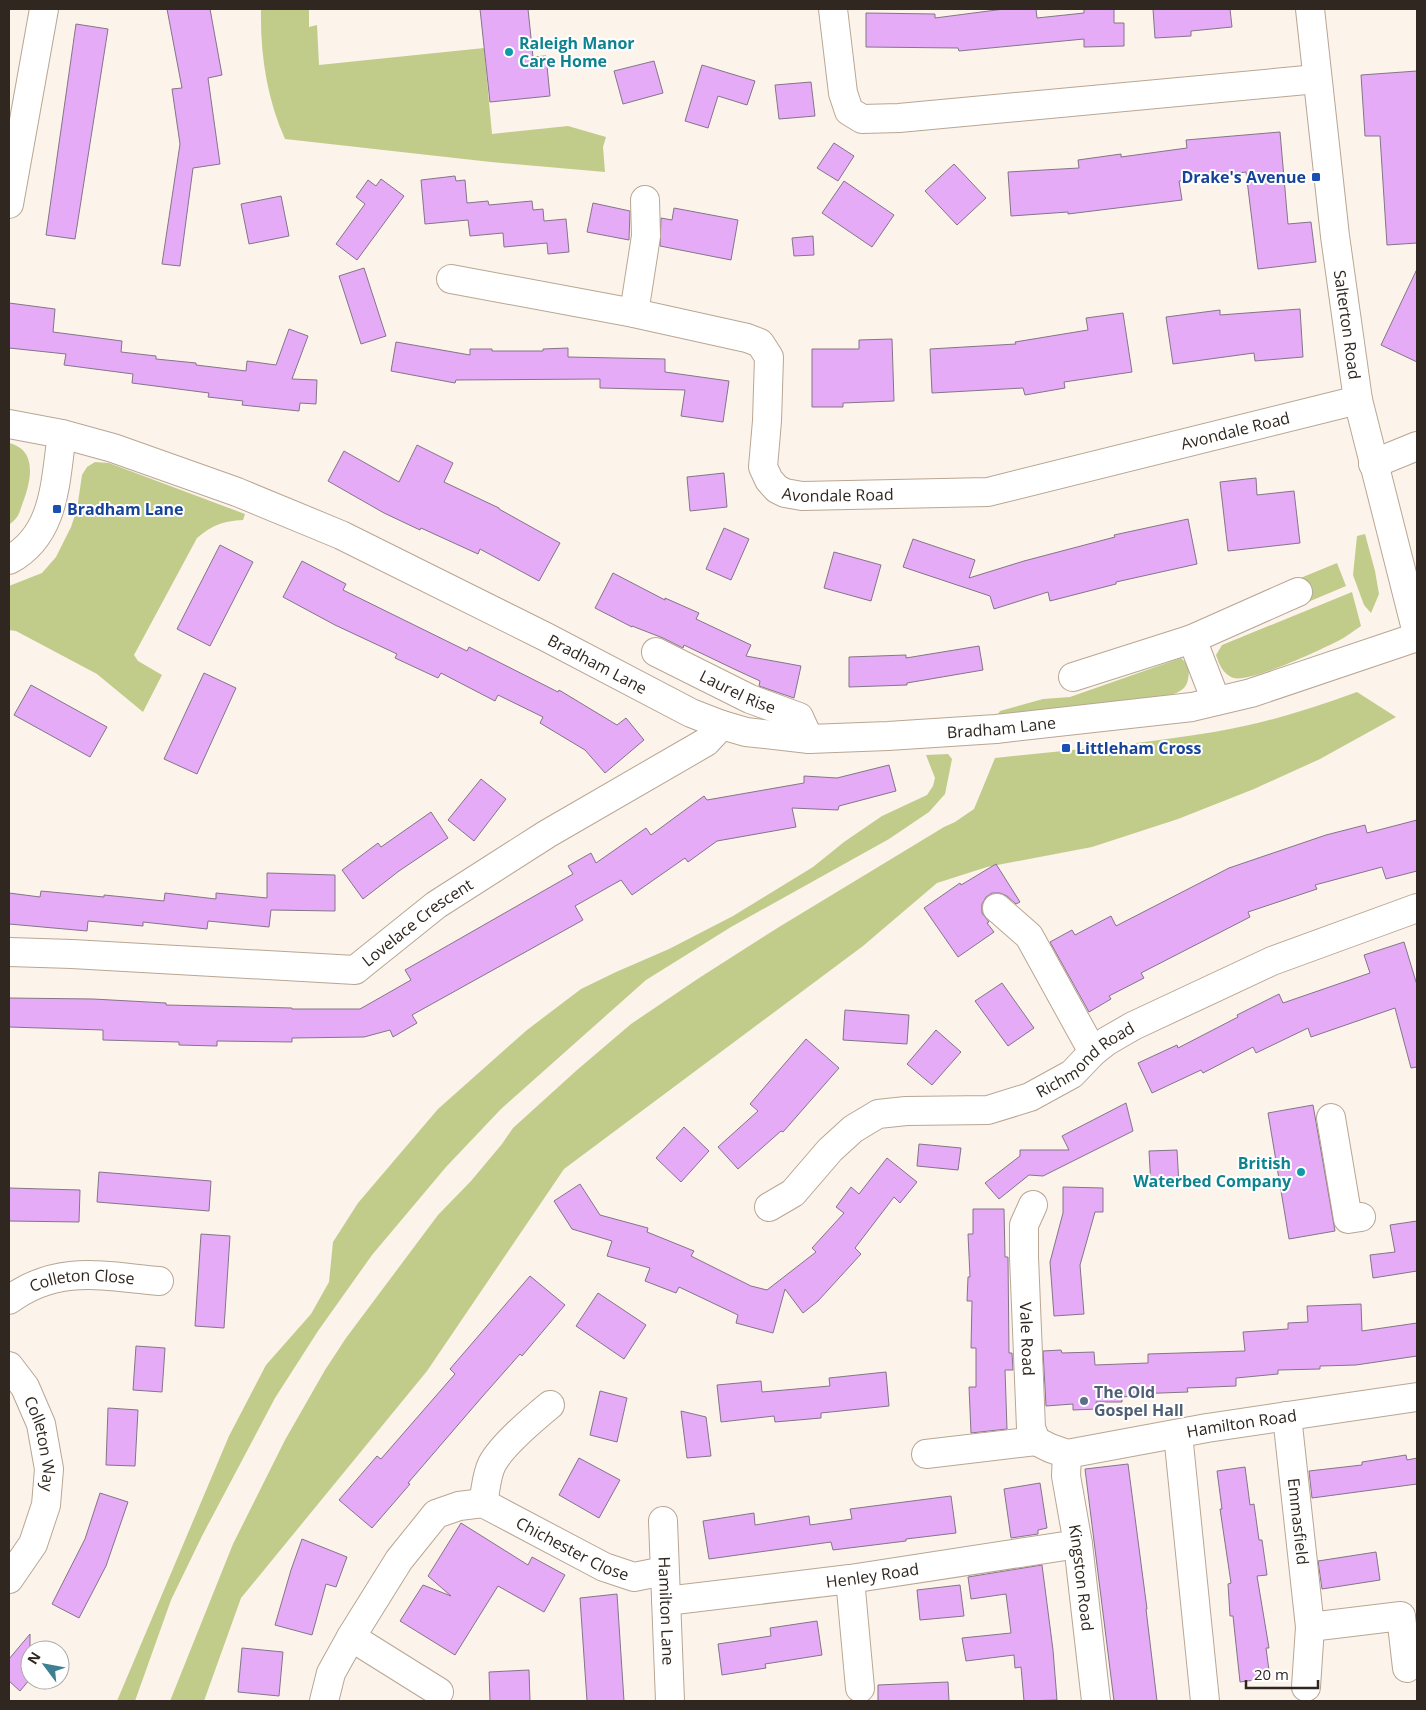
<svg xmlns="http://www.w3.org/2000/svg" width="1426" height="1710" font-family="'Open Sans',sans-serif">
	<rect width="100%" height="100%" fill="#fcf3eb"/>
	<!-- green -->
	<g fill="#c1cc8b">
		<path d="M261,9H309V27L317,25L319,65L484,48L492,134L568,126L606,137L603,147L605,172L491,162L285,139C267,99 260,53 261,9Z"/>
		<path d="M9,443C38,450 31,481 23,502C21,507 20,513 17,517C15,520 11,523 9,525Z"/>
		<path d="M95,462L109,463L245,514L243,520C223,521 213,525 197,538L134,655L138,661L162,675L143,712L97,674L16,631L9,630V586L42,573L56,557L71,527L77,509L82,475L87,467Z"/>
		<path d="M1365,534L1375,571L1379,594L1371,613L1364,605L1353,575L1357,536Z"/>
		<path d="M1337,563L1346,586L1308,602L1298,579Z"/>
		<path d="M1352,592L1361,626C1353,631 1346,637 1338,641C1322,649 1245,686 1231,677C1222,672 1219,664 1216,655L1222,645Z"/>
		<path d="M1181,658L1189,666C1189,688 1185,691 1164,697L1005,715L998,714L1000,711L1043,699L1070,697Z"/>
		<path d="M1357,692L1396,717L1320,759L1254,789L1178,819L1092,847L987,867L937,883L863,946L564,1169L427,1371L241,1598L204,1701H170L233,1544L285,1440L325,1370L346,1338L438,1215L471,1181L502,1144L513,1128L577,1070L631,1024L699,978L779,927L944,827L955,822L974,809L995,758C1068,750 1142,744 1214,732C1263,724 1310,709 1357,692Z"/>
		<path d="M948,754L952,759L945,794L929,812L889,839L731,927L646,980L501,1109L446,1167L372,1255L318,1331L275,1398L202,1536L171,1600L135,1701H117L229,1436L266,1365L311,1314L329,1282L333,1242L358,1203L438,1109L527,1030L581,989L616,972L669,949L733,916L813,867L844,842L882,816L927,795L933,786L935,778L926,755Z"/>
	</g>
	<!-- building -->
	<g fill="#e6abf6" stroke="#847588">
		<path d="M167,9H210L222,75L208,78L220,164L193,168L180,266L162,264L180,144L172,89L182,88Z"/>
		<path d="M480,9H528L533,57L546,56L550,96L490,102Z"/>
		<path d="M1004,9H1036L1037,18L1084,13V9H1114V23H1124V46L1084,47V39L959,51L958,48L866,47V13L935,14V18Z"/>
		<path d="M1153,9H1230L1232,27L1191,31V36L1155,38Z"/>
		<path d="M76,24L108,29L75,239L46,235Z"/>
		<path d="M654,61L663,93L623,104L614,71Z"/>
		<path d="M702,65L755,81L747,105L718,96L708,128L685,121Z"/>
		<path d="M1417,71V243L1387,245L1380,136H1365L1361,75Z"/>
		<path d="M811,82L815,116L779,119L775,85Z"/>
		<path d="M1280,132L1288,224L1311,222L1316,262L1258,269L1246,172L1179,181L1182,200L1068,214V212L1011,216L1008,172L1079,168L1078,160L1121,154V157L1187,148L1186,140Z"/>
		<path d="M834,143L854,156L838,181L817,168Z"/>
		<path d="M954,164L986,198L957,225L925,191Z"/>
		<path d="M455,176L456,181L465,180L467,203L488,201L489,205L532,201L533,210L543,209L544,221L566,219L569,252L548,254L547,243L504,247L503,233L470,236L468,220L425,224L421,180Z"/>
		<path d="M381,179L404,196L357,260L336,244L365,204L356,197L368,180L376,186Z"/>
		<path d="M844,181L894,215L872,247L822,213Z"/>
		<path d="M281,196L289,236L249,244L241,204Z"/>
		<path d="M593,203L630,211L629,240L587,232Z"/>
		<path d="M674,208L738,220L731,260L660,246L661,218L672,220Z"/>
		<path d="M813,236L814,255L794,256L792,238Z"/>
		<path d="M364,268L386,336L361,344L339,276Z"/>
		<path d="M1417,269V362L1381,345Z"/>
		<path d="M9,303L55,309L53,332L122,341L121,352L156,356V359L196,363V365L246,371L247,361L276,365L289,329L308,336L292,379L317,380L316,404L300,403L299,411L242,405L243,401L208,397L209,393L132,383L133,374L64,365L66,354L9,348Z"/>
		<path d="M1300,309L1303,357L1255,361L1254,353L1173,364L1166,317L1220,310V315Z"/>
		<path d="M1123,313L1132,372L1064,382L1065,388L1025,395L1023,388L932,393L930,349L1016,344L1015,342L1088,330L1086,318Z"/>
		<path d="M892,339L894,401L843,403V407H812V349H859V340Z"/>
		<path d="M396,342L470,355V349H492V351H543V349L568,348V357L665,359V372L729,381L723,422L681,416L685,390L600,388V379L456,380L455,383L391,371Z"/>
		<path d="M417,445L453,463L444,482L499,508V509L560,543L539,581L480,549L478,554L421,528L420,530L384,513L328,481L344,451L399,482Z"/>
		<path d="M724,473L727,507L690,511L687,477Z"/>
		<path d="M1256,478L1257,495L1294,491L1300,543L1228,551L1220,482Z"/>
		<path d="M1188,519L1197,564L1116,582V584L1050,601L1048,592L994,609L990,596L903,567L913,539L975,560L969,578L1024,561L1115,537L1114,535Z"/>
		<path d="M724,528L749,539L731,580L706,569Z"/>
		<path d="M220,545L253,562L210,646L177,629Z"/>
		<path d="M834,552L881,565L871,601L824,588Z"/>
		<path d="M302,561L346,584L343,590L467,651L469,647L558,692L559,690L617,725L626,718L644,740L605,773L585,750L540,723L543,717L498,695L495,701L441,673L438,678L395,658L397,654L335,625L283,597Z"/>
		<path d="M613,573L665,600V598L699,613L696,619L751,645L746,656L801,666L794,698L759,686L760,681L734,669L684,645L683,648L663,638L632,626V627L595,608Z"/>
		<path d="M979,646L983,670L907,683V685L849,687V657L906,655V658Z"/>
		<path d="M204,673L236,688L197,774L164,759Z"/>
		<path d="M31,685L107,727L90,757L14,715Z"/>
		<path d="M889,765L896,791L839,806L838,810L792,808L796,827L717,841L688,862L685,858L632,895L621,880L575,906L583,920L412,1015L417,1023L393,1037L390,1030L364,1037L292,1038V1042L217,1041V1046L179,1045V1042L103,1040V1030L9,1027V998L93,999L166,1003V1005L292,1008V1009H360L411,980L405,970L573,874L568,866L591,853L596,863L646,828L651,835L704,796L707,800L804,783V776L837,778Z"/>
		<path d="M481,779L506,799L474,841L448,820Z"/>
		<path d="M431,812L448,838L399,871L363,899L342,870L378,843L381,847Z"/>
		<path d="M1417,820V871L1386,879L1382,867L1315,885L1317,889L1248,912L1250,917L1141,973L1144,978L1109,996L1111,999L1089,1012L1050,942L1072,930L1075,935L1111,916L1116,926L1229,868L1326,835L1365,825L1367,833Z"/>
		<path d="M996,864L1020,902L1016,904L1007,896L1000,893H992L986,897L982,904V913L989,922L987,923L994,932L958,957L924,908L960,883L961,885Z"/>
		<path d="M267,873L335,875V911L271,910L269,927L208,921L207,929L143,922V926L88,921L87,931L9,924V893L40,897L41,891L104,897V895L164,901L165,893L216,899V893L267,898Z"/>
		<path d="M1404,942L1417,985V1067L1411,1068L1395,1008L1311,1037L1308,1028L1256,1053L1253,1047L1203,1073L1201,1070L1152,1093L1138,1063L1177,1045L1178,1048L1238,1017L1237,1015L1279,994L1283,1003L1370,973L1364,955Z"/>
		<path d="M1002,983L1034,1028L1008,1046L975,1001Z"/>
		<path d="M845,1010L909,1015L907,1044L843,1040Z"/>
		<path d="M936,1030L961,1052L932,1085L907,1064Z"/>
		<path d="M806,1039L839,1068L783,1132L781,1131L738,1169L718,1147L758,1111L750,1104Z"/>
		<path d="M1126,1103L1133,1131L1043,1176L1029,1175L999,1199L985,1183L1020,1156V1150H1069L1062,1136Z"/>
		<path d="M1313,1105L1335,1231L1289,1239L1268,1113Z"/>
		<path d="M684,1127L709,1151L681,1182L656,1158Z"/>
		<path d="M919,1144L961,1148L958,1170L917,1166Z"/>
		<path d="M1177,1150L1179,1185L1151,1186L1149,1151Z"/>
		<path d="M887,1158L917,1182L900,1203L894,1197L855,1248L861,1254L818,1301L803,1313L785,1289L773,1333L736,1323L738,1315L679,1287L676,1293L645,1281L650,1268L607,1256L612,1241L572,1229L554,1201L580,1184L600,1215L648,1228L647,1232L694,1251L691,1256L751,1286L767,1290L816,1252L812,1248L844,1213L836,1207L851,1187L859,1194Z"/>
		<path d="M99,1172L211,1181L209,1211L97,1202Z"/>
		<path d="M1063,1187L1103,1188V1212H1095L1080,1265L1084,1314L1054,1316L1050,1262L1063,1213Z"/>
		<path d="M9,1188L80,1190L79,1222L9,1221Z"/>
		<path d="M973,1209H1004L1005,1257H1008L1009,1353H1012L1013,1370H1005L1007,1429L971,1433L969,1387H976V1348H971L972,1301H967L968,1277H970L968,1234H973Z"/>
		<path d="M1417,1221V1271L1373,1278L1370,1255L1395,1252L1390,1225Z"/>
		<path d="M201,1234L230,1236L224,1328L195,1326Z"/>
		<path d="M530,1276L565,1305L522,1356L520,1354L482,1397L408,1483L410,1484L372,1528L339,1500L377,1456L381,1459L455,1374L450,1369Z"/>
		<path d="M598,1293L646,1325L624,1359L576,1326Z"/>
		<path d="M1361,1304L1362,1331L1417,1323V1356L1356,1365L1320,1366V1369L1278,1370V1374L1236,1378V1386L1187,1388L1188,1392L1134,1394V1396L1122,1397V1402H1096L1097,1409L1073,1410V1404L1046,1406L1043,1351L1061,1350L1062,1353L1094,1352L1095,1365L1148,1363V1354L1245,1351L1243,1332L1288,1329V1323L1308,1322L1307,1306Z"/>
		<path d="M136,1346L165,1348L162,1392L133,1390Z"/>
		<path d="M886,1372L889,1406L821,1413V1418L775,1422L774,1416L721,1422L717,1385L761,1381L762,1392L830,1386L829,1378Z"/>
		<path d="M600,1391L627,1398L617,1442L590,1435Z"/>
		<path d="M108,1408L138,1410L135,1466L106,1465Z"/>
		<path d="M681,1411L706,1417L711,1456L687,1458Z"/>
		<path d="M1406,1455L1407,1460L1417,1458V1484L1312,1498L1309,1471L1362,1465V1462Z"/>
		<path d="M579,1458L620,1480L599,1518L559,1495Z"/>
		<path d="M1128,1464L1147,1609H1146L1157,1701H1114L1085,1469Z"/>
		<path d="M1245,1467L1250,1505L1254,1504L1259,1540H1262L1267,1575L1257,1576L1269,1648H1266L1270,1678L1240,1682L1233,1616H1230L1228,1584L1231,1583L1220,1509H1222L1217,1471Z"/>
		<path d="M1040,1483L1047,1528L1038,1530V1534L1011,1538L1004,1489Z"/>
		<path d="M100,1493L128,1502L106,1566L79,1618L52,1604L85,1539Z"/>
		<path d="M951,1496L956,1533L906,1539V1541L833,1550L831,1542L709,1559L703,1521L754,1513L755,1525L809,1516L810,1525L852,1519L850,1509Z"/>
		<path d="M461,1523L528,1565L532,1557L565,1575L544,1612L498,1586L455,1655L400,1621L423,1585L451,1596L428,1576Z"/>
		<path d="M302,1539L347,1557L336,1587L326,1584L312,1635L275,1625L291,1570Z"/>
		<path d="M1376,1552L1380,1580L1322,1589L1318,1561Z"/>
		<path d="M1042,1565L1053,1650L1057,1700L1024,1701L1021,1667L1015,1668L1014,1655L966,1661L962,1638L1011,1633L1006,1594L971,1599L968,1577Z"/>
		<path d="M960,1585L964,1616L920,1620L917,1590Z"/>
		<path d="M617,1594L624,1701H587L580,1598Z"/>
		<path d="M817,1621L822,1655L765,1664L766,1668L722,1675L718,1644L771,1636L770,1628Z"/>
		<path d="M30,1634V1679L20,1691L9,1681V1659Z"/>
		<path d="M242,1648L283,1652L279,1696L238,1692Z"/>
		<path d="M529,1670L530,1701H490L489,1672Z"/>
		<path d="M948,1682L949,1701H878V1685Z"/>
	</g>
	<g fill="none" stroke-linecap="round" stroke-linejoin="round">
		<!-- minor casing -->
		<g stroke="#b9a693" stroke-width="30">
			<g id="minor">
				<path d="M833,9L843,93L849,111L862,119L899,118L1317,79"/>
				<path d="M9,204L44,9"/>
				<path id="s1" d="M451,279L634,313L747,338L760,343L769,357L767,421L763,467L769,480L777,489L785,493L802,496L988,492L1358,400"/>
				<path d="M634,313L646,236L645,200"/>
				<path id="s2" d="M9,424L62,434L113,448L237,492L341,535L546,637L691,713L722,725L746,732L809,739L888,736L996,729L1192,707L1251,693L1417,637"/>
				<path d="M1373,464L1417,446"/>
				<path d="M9,560C56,535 55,481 62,434"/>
				<path d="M1192,639L1216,701"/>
				<path id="s3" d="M656,652L750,699L799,717L809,739"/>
				<path d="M1073,677L1192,639L1298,592"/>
				<path d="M997,908L1029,936L1093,1052"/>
				<path id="s4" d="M9,952L72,954L355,970L436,905L547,834L706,742L722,725"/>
				<path d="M1331,1118L1348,1219L1361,1217"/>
				<path id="s5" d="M1033,1205L1024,1225V1257L1031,1428L1036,1441L1050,1448L1067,1454L1207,1428L1417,1397"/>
				<path id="s6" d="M769,1207L793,1193L830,1150L853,1129L878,1114L906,1111L988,1110L1030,1097L1072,1074L1093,1052L1107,1041L1133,1026L1272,961L1417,908"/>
				<path id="s7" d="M9,1300C58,1264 103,1276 159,1281"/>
				<path id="s8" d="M9,1366L25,1387L41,1424L49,1469L46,1505L33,1544L9,1579"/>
				<path id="s9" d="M1287,1416L1310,1627L1306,1687"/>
				<path d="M1178,1434L1205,1701"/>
				<path d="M926,1454L1036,1441"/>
				<path id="s10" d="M1067,1454L1066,1476L1078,1544L1096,1701"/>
				<path d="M483,1503C486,1490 486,1476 492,1464C502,1445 533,1419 550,1405"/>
				<path id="s11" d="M663,1521L670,1701"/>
				<path d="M850,1579L860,1688"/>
				<path id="s12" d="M666,1601L850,1579L1078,1544"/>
				<path d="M1310,1627L1401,1616L1407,1668"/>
				<path d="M351,1637L439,1692"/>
				<path id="s13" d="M324,1701L331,1673L351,1637L399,1560L436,1514L459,1506L483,1503L604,1567L634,1577L664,1571"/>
			</g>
		</g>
		<!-- major casing -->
		<g stroke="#b9a693" stroke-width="30">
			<g id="major">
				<path id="s14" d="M1310,9L1335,236L1358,400L1417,633"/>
			</g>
		</g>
		<!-- minor -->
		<use href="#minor" stroke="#fff" stroke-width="28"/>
		<!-- major -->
		<use href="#major" stroke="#fff" stroke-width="28"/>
	</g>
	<!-- markers -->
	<g fill="#0f9aa8" stroke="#fff" stroke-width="2">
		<circle cx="509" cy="52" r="5"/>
		<circle cx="1301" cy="1172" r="5"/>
	</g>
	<g fill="#1a4fb4" stroke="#fff" stroke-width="2">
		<rect x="1311" y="172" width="10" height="10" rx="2.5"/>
		<rect x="52" y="504" width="10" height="10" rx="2.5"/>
		<rect x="1061" y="743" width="10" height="10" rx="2.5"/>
	</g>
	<circle fill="#5c6f8a" stroke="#fff" stroke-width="2" cx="1084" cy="1401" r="5"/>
	<g text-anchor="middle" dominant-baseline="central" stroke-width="4" stroke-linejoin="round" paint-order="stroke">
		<!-- culture labels -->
		<g font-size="16" font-weight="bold" fill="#0d838f" stroke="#fff" text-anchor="start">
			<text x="519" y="43">Raleigh Manor<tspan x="519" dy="18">Care Home</tspan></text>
			<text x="1291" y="1163" text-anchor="end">British<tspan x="1291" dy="18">Waterbed Company</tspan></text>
		</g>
		<!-- transit labels -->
		<g font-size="16" font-weight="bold" fill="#164399" stroke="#fff" text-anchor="start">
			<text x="1306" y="177" text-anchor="end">Drake's Avenue</text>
			<text x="67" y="509">Bradham Lane</text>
			<text x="1076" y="748">Littleham Cross</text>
		</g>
		<!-- street labels -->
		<g font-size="16" fill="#2f2720" stroke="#fff">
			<text stroke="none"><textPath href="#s14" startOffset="318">Salterton Road</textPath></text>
			<text stroke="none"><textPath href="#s1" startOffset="936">Avondale Road</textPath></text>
			<text stroke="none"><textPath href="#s1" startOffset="531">Avondale Road</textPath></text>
			<text stroke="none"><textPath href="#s2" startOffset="638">Bradham Lane</textPath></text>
			<text stroke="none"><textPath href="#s3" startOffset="91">Laurel Rise</textPath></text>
			<text stroke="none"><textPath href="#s2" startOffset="1058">Bradham Lane</textPath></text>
			<text stroke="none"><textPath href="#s4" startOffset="425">Lovelace Crescent</textPath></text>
			<text stroke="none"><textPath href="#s6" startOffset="366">Richmond Road</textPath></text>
			<text stroke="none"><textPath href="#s7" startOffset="78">Colleton Close</textPath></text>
			<text stroke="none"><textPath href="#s5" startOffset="136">Vale Road</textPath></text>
			<text stroke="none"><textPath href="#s5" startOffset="450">Hamilton Road</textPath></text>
			<text stroke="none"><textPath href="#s8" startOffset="86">Colleton Way</textPath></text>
			<text stroke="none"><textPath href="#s9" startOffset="106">Emmasfield</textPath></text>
			<text stroke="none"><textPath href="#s13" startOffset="369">Chichester Close</textPath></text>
			<text stroke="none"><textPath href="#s12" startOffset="208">Henley Road</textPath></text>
			<text stroke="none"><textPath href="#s10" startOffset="125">Kingston Road</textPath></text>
			<text stroke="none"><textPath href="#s11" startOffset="90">Hamilton Lane</textPath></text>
		</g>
		<!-- service labels -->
		<g font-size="16" font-weight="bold" fill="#4e5e75" stroke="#fff" text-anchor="start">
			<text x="1094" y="1392">The Old<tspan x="1094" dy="18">Gospel Hall</tspan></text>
		</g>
	</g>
	<!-- border -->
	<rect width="1426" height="1710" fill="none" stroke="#2f2720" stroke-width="20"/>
	<!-- north arrow -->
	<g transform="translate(45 1665) rotate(302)"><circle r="24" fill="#ffffff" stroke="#aca9a6"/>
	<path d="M0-4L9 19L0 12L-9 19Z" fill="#3e8091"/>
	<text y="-8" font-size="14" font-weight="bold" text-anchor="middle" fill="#2f2720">N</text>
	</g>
	<!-- scale -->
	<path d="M1246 1680v8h72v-8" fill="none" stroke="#2f2720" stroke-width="2.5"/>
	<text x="1254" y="1680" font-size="15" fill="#2f2720" stroke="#ffffff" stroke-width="4" paint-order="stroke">20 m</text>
</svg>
